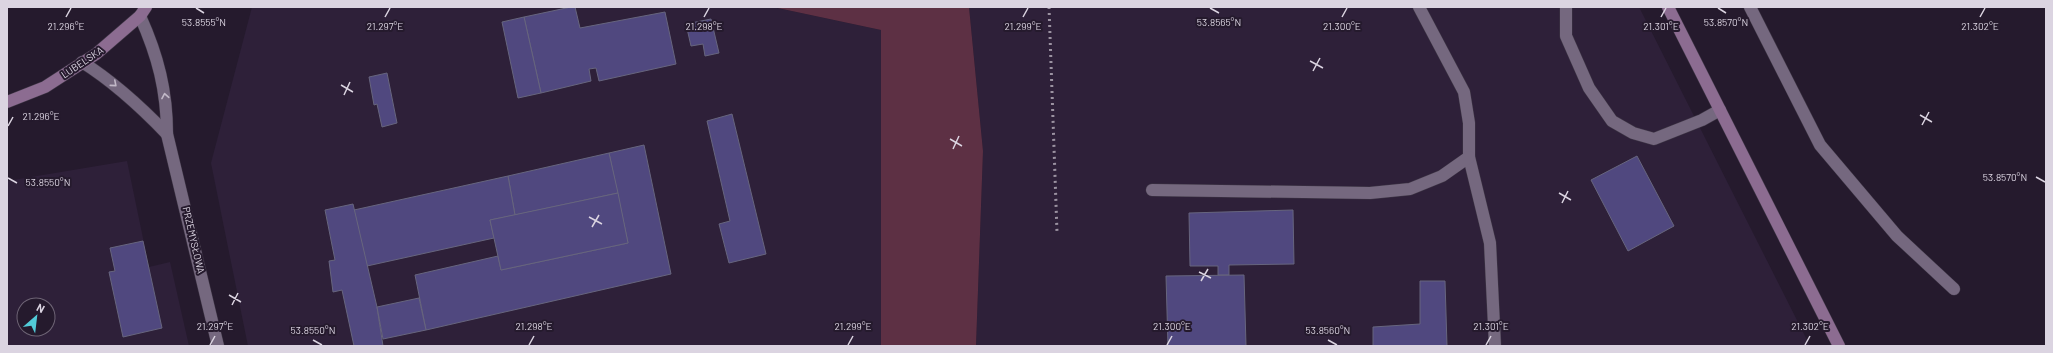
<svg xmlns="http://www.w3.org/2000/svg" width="2053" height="353" font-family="Barlow,sans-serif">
	<rect width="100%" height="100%" fill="#251a2d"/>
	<!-- built -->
	<g fill="#2e2039" fill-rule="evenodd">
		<path d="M252,7H773L881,30V346H248L211,163Z"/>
		<path d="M969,7H1639L1810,346H976L983,151Z"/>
		<path d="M127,161L149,267L170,262L189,346H7V181ZM24,305H48V329H24Z"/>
	</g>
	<!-- green -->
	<path fill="#5d3044" d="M773,7H969L983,151L976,346H881V30Z"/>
	<!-- building -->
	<g fill="#50487f" stroke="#67657e">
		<path d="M571,7H575L580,28L665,12L676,64L599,81L596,68L589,69L591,81L541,93L524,17Z"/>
		<path d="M524,17L541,93L518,98L502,22Z"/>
		<path d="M711,19L719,53L705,56L703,44L691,46L686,24Z"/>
		<path d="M387,73L397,123L382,127L377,104L374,105L369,77Z"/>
		<path d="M732,114L766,254L729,263L719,224L730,221L707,121Z"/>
		<path d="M644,145L671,274L426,330L415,275L498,256L501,270L628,243L609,153Z"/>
		<path d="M609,153L618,193L515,215L508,176Z"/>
		<path d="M1637,156L1674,226L1628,251L1591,180Z"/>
		<path d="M508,176L515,215L490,220L494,238L367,266L354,210Z"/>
		<path d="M618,193L628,243L501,270L490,220Z"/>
		<path d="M353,204L377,307L383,346H354L342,290L333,292L329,261L335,260L325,210Z"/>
		<path d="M1293,210L1294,264L1229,265V275H1218V266H1190L1189,213Z"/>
		<path d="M143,241L162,328L123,337L109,272L115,271L110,248Z"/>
		<path d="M1244,275L1246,346H1168L1166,276Z"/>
		<path d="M1420,281H1445L1447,346H1373V327L1420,324Z"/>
		<path d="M419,298L426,330L383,339L377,307Z"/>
	</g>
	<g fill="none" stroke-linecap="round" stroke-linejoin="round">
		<!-- lane casing -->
		<g stroke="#3f3746" stroke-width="13">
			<g id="lane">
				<path d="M1419,7L1464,92L1469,123V157L1490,243L1495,346"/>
				<path d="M1566,7V36L1589,88L1612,121L1633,133L1654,139L1702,120L1720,110"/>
				<path d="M1750,7L1820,145L1897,236L1954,289"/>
				<path d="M1152,190L1370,193L1410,189L1442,176L1469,157"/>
			</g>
		</g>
		<!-- street casing -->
		<g stroke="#3f3746" stroke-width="13">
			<g id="street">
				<path d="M140,16C158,56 167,91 167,134L218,346"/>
				<path d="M82,62C114,82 141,107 167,134"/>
			</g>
		</g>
		<!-- secondary casing -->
		<g stroke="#3f3746" stroke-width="13">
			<g id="secondary">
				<path d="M1668,7L1839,346"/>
				<path d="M7,102L45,87L96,54L140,16L146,7"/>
			</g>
		</g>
		<!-- lane -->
		<use href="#lane" stroke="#75687f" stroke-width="12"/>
		<!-- street -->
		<use href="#street" stroke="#75687f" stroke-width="12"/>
		<!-- secondary -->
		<use href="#secondary" stroke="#8c6c91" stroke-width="12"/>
		<!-- rail -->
		<path stroke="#9b92a1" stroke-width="3" stroke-dasharray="2 4" stroke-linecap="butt" d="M1049,7L1057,232"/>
	</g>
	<!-- one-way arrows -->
	<defs><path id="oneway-chevron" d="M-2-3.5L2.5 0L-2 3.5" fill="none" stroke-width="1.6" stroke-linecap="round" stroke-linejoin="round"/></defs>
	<g stroke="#c2b9c8">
		<use href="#oneway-chevron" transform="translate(114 84) rotate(41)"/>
		<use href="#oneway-chevron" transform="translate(165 96) rotate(-100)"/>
	</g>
	<!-- ticks -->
	<path fill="none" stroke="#dbd4e1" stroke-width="1.5" d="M196,8L204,13M1210,8L1219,13M1718,8L1726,13M66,17L71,8M385,17L390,8M704,17L709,8M1023,17L1028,8M1342,17L1347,8M1661,17L1666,8M1980,17L1985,8M1310,61L1323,68M1313,71L1320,58M341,85L353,92M344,95L350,82M1920,115L1932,122M1922,125L1929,112M8,126L13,117M950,139L962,146M953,149L959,136M2036,177L2045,182M8,178L17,183M1559,193L1571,200M1562,203L1568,191M589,217L602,224M592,227L599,215M1199,272L1211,278M1201,281L1208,269M229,295L241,302M232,305L238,293M313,340L322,345M1328,340L1337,345M210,345L215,336M529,345L534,336M848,345L853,336M1167,345L1172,336M1486,345L1491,336M1805,345L1810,336"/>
	<g text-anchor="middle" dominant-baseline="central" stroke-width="4" stroke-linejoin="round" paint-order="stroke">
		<!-- street labels -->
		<g font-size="10" fill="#dbd4e1" stroke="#251a2d">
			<text transform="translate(82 62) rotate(-34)">LUBELSKA</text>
			<text transform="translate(194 240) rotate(77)">PRZEMYSŁOWA</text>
		</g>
	</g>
	<g font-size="10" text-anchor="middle" fill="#dbd4e1" stroke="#251a2d" stroke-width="4" stroke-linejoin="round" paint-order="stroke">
		<text x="204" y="26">53.8555°N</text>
		<text x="1219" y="26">53.8565°N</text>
		<text x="1726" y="26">53.8570°N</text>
		<text x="66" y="30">21.296°E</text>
		<text x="385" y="30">21.297°E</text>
		<text x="704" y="30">21.298°E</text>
		<text x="1023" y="30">21.299°E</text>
		<text x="1342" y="30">21.300°E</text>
		<text x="1661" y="30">21.301°E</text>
		<text x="1980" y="30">21.302°E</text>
		<text x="41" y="120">21.296°E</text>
		<text x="2005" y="181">53.8570°N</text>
		<text x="48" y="186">53.8550°N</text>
		<text x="215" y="330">21.297°E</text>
		<text x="534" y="330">21.298°E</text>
		<text x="853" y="330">21.299°E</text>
		<text x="1172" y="330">21.300°E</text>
		<text x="1491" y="330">21.301°E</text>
		<text x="1810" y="330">21.302°E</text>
		<text x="313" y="334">53.8550°N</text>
		<text x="1328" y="334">53.8560°N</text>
	</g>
	<!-- border -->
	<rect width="2053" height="353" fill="none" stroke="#dbd4e1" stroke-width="16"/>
	<!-- north arrow -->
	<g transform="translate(36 317) rotate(28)"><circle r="19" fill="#251a2d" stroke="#6e6475"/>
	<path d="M0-3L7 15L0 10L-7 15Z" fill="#52cbd8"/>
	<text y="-6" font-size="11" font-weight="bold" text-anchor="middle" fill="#dbd4e1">N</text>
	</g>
</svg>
